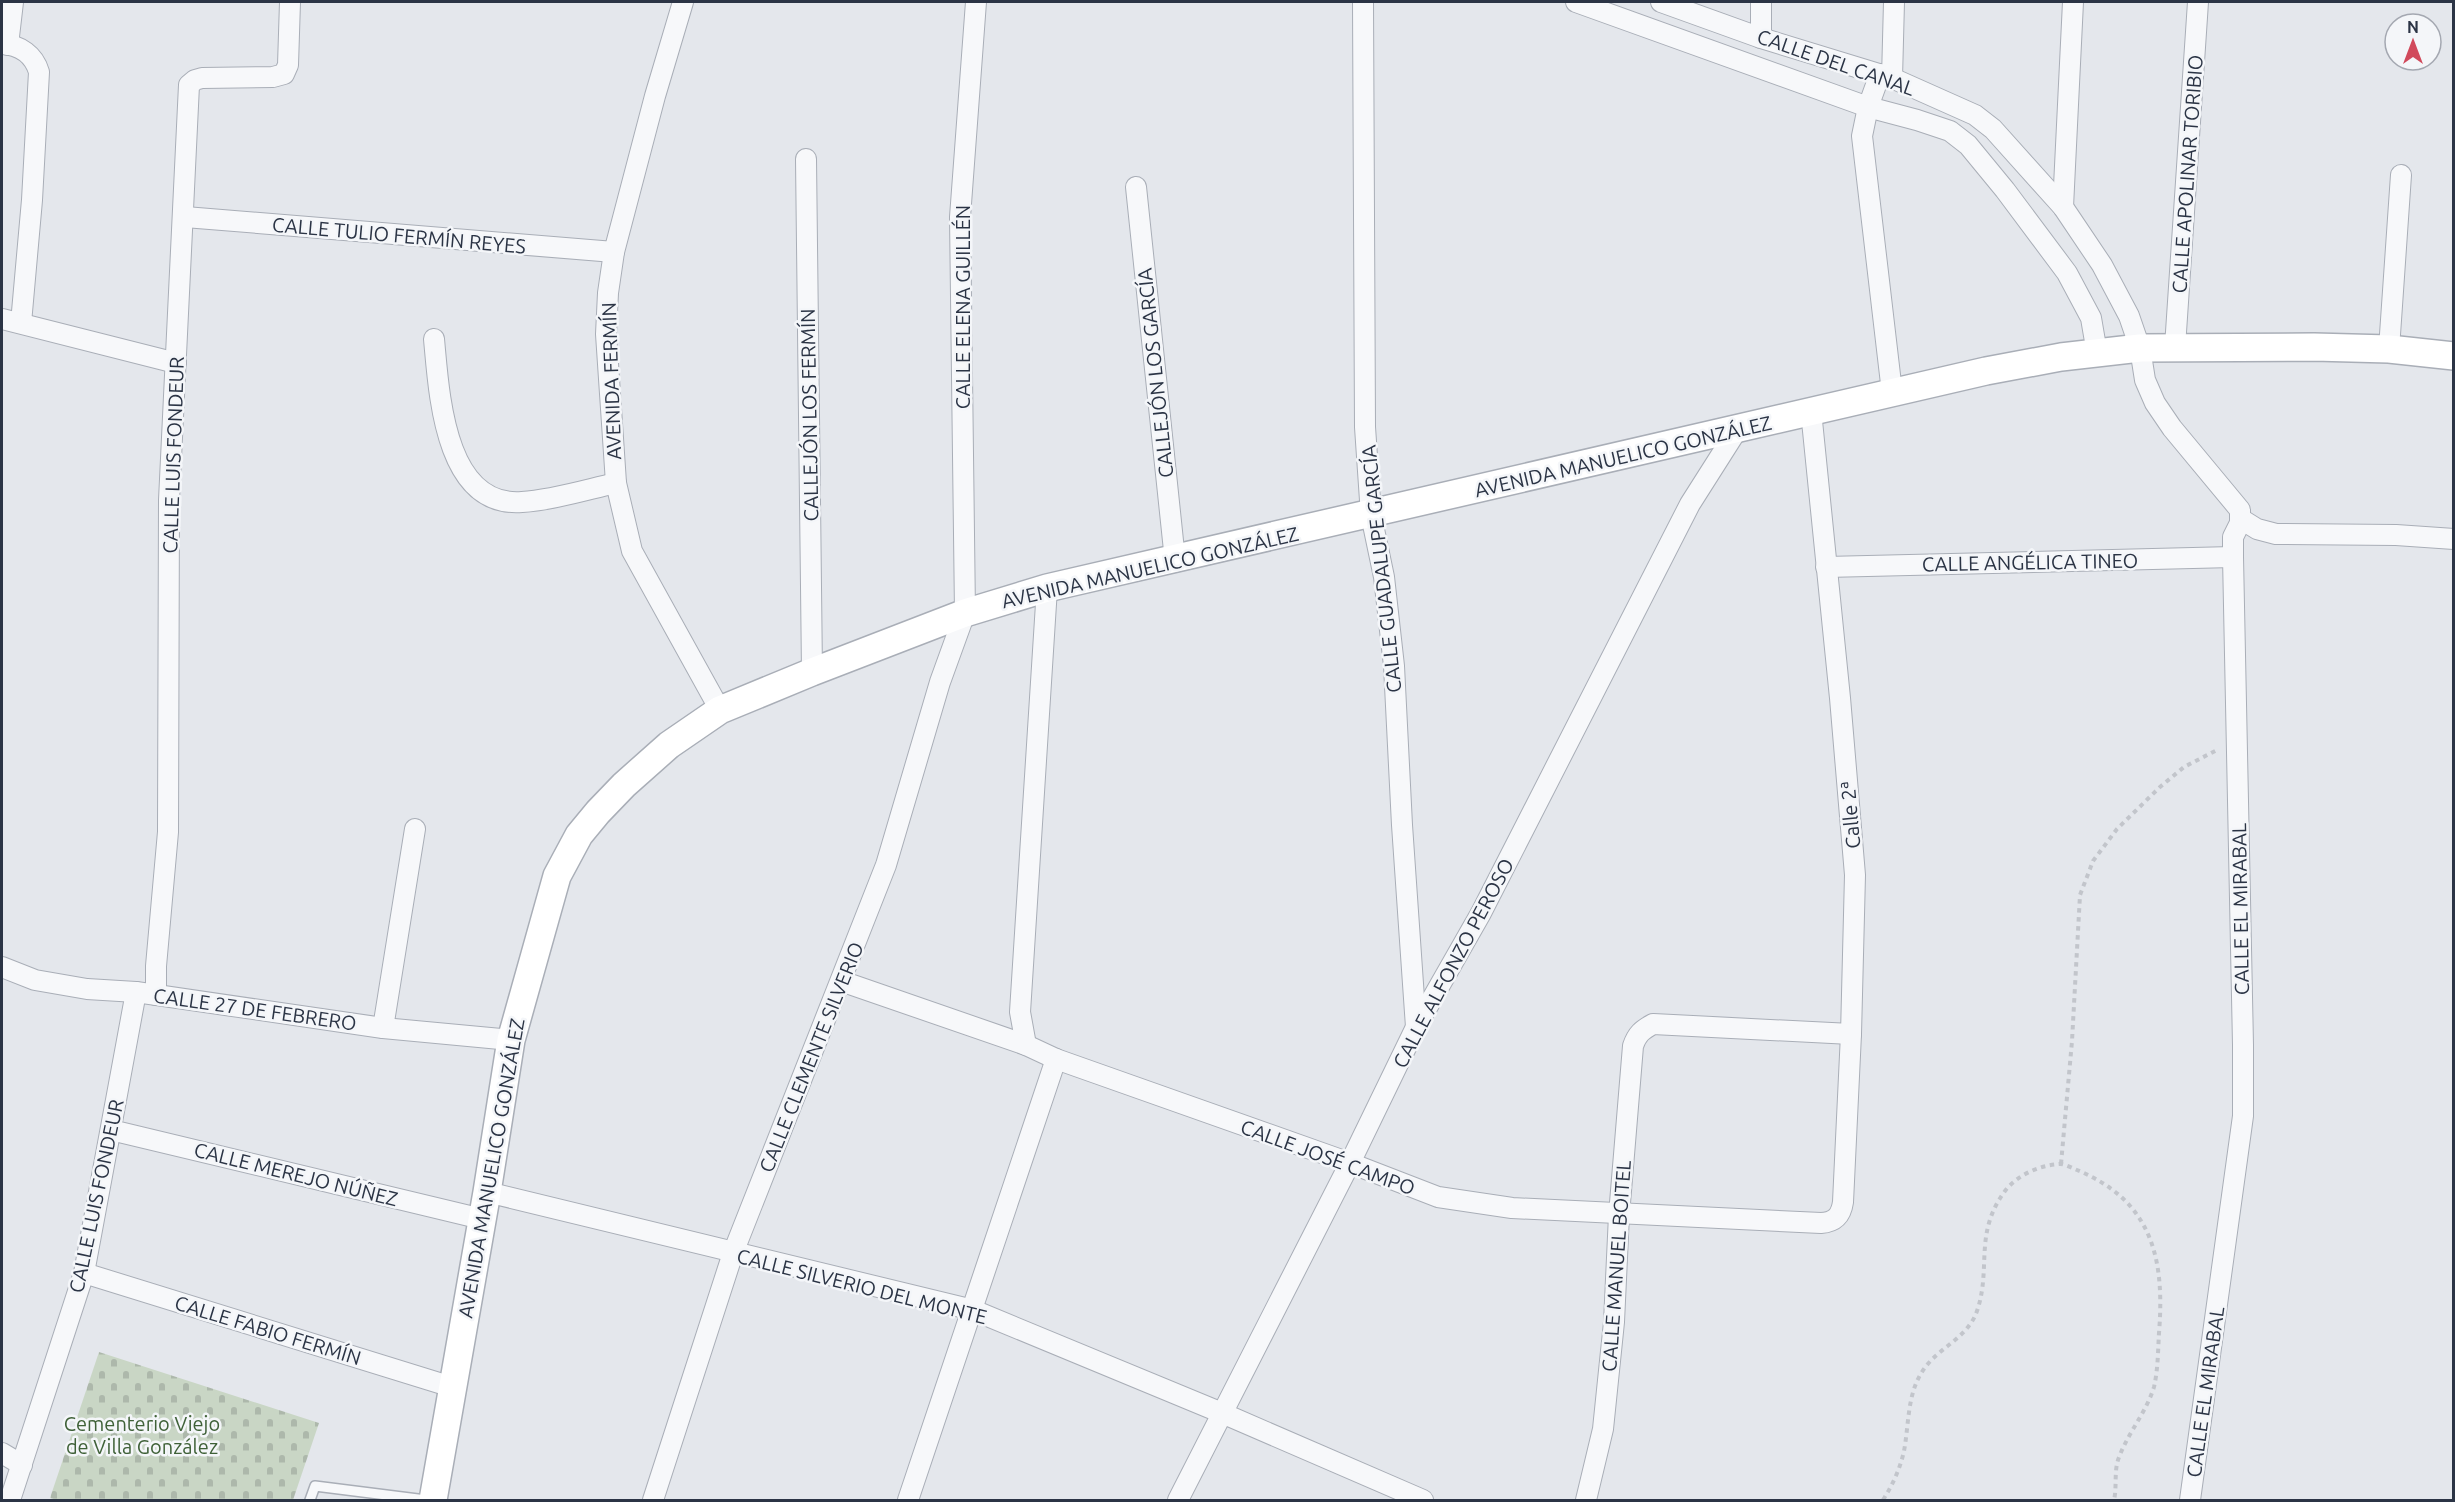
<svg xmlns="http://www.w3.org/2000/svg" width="2455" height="1502" font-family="Ubuntu,sans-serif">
	<defs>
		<pattern id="cemetery-stones" width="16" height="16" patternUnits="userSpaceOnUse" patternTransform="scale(1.5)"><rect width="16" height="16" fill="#c9d6c5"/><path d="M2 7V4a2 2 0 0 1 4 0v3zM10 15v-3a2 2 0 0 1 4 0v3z" fill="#adb8ab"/></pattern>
	</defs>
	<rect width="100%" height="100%" fill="#e4e7ec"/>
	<!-- cemetery -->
	<path fill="url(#cemetery-stones)" d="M99,1352L319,1423L293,1500H57L50,1498Z"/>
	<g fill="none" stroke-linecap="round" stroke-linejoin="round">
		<!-- lane casing -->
		<g stroke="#a9aeb7" stroke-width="12">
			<path id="lane" d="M310,1500L315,1486L426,1500"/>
		</g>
		<!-- street casing -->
		<g stroke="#a9aeb7" stroke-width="22">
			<g id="street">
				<path d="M683,2L655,96L614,252L608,293L606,334L616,483L632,551L720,710"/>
				<path d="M1363,2L1365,427L1371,515L1384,577L1394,666L1402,825L1416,1027"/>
				<path d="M1576,2L1868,107L1917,120L1950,131L1968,145L2005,190L2067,273L2091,318L2097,353"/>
				<path d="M1661,2L1761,38L1892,78L1975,115L1993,129L2063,207L2102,265L2129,316L2140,348L2145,380L2155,403L2172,428L2240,510V523L2233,537V557L2243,1045V1116L2190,1500"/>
				<path d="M1761,2V38"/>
				<path d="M2,44C20,45 34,55 39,72L32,200L21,323"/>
				<path d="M8,45L13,2"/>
				<path d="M1880,74L1868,107L1862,136L1892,392"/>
				<path d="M1892,78L1894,2"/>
				<path d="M806,159L812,672"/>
				<path d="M1136,187L1175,560"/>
				<path d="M2063,207L2073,2"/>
				<path d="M185,217L614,252"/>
				<path d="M2,319L176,363"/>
				<path d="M434,339C439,392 444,508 522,502C553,500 585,490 616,483"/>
				<path d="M2175,347L2198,2"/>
				<path d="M2389,349L2401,175"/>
				<path d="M2241,519L2257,529L2276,534L2396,535L2454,539"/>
				<path d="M1826,567L2233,557"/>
				<path d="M2,967L35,980L87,989L136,992L383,1028L511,1040"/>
				<path d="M841,981L1026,1045L1056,1059L1350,1163L1438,1197L1512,1208L1821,1223C1835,1222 1841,1216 1843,1202L1851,1034L1855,875L1840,698L1811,411"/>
				<path d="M156,995V966L168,832L169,500L189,85L195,80L202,78L273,77L284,74L288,65L290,2"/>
				<path d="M383,1028L415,829"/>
				<path d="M1026,1045L1020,1012L1047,588"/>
				<path d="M111,1130L482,1219"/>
				<path d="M487,1192L973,1310L1222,1413L1423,1500"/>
				<path d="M84,1273L452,1387"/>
				<path d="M2,1453L22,1465"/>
				<path d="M10,1500L84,1273L136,992"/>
				<path d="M653,1500L733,1253L886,865L940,682L965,613L960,217L976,2"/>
				<path d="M908,1500L1056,1059"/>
				<path d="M1178,1500L1350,1163L1416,1027L1481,913L1690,504L1737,430"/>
				<path d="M1586,1500L1603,1429L1614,1322L1619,1215L1633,1046C1637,1034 1642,1030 1653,1024L1851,1034"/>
			</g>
		</g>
		<!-- secondary casing -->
		<g stroke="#a9aeb7" stroke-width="30">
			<path id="secondary" d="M433,1500L487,1192L511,1040L557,876L579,835L598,812L624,785L669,745L720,710L812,672L965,613L1047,588L1986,371L2061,357L2140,348L2314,347L2389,349L2454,356"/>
		</g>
		<!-- path -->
		<g stroke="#c2c5cb" stroke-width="4" stroke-dasharray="4.5 4.5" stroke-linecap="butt">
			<path d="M2061,1164L2072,1041L2080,895L2093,861L2117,829L2160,787L2184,767L2219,749"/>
			<path d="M1883,1500C1893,1484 1900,1469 1904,1451C1909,1425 1907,1395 1922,1372C1937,1347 1969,1339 1978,1308C1991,1266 1974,1233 2005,1191C2017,1175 2040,1165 2060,1164C2065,1164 2072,1168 2077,1170C2152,1201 2165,1258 2159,1333C2158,1350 2158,1370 2154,1387C2146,1413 2127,1434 2118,1460C2114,1473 2117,1487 2114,1500"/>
		</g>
		<!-- lane -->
		<use href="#lane" stroke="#f7f8fa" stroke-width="9"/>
		<!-- street -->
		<use href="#street" stroke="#f7f8fa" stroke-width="20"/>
		<!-- secondary -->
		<use href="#secondary" stroke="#fff" stroke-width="27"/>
	</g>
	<g text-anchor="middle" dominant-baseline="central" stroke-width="5" stroke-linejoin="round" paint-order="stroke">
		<!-- street labels -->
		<g font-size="20" fill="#2b3445" stroke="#f4f6f9">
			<text transform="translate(1836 62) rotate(19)">CALLE DEL CANAL</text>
			<text transform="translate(2187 174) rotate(-86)">CALLE APOLINAR TORIBIO</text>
			<text transform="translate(399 235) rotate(5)">CALLE TULIO FERMÍN REYES</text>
			<text transform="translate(962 307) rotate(-90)">CALLE ELENA GUILLÉN</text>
			<text transform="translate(1155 373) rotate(-96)">CALLEJÓN LOS GARCÍA</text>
			<text transform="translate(611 381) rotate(-92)">AVENIDA FERMÍN</text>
			<text transform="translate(809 415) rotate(-91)">CALLEJÓN LOS FERMÍN</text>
			<text transform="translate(173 455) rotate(-88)">CALLE LUIS FONDEUR</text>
			<text transform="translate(1623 456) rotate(-13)">AVENIDA MANUELICO GONZÁLEZ</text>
			<text transform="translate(2030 562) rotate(-1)">CALLE ANGÉLICA TINEO</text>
			<text transform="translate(1150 567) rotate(-13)">AVENIDA MANUELICO GONZÁLEZ</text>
			<text transform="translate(1381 569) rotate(-96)">CALLE GUADALUPE GARCÍA</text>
			<text transform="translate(1850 815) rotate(-95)">Calle 2ª</text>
			<text transform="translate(2240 909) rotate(-91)">CALLE EL MIRABAL</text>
			<text transform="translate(1453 963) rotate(-62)">CALLE ALFONZO PEROSO</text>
			<text transform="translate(255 1009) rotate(8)">CALLE 27 DE FEBRERO</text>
			<text transform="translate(811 1057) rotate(-68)">CALLE CLEMENTE SILVERIO</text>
			<text transform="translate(1328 1157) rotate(20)">CALLE JOSÉ CAMPO</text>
			<text transform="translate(491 1168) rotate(-80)">AVENIDA MANUELICO GONZÁLEZ</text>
			<text transform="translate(296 1174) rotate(14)">CALLE MEREJO NÚÑEZ</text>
			<text transform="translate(96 1196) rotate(-78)">CALLE LUIS FONDEUR</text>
			<text transform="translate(1616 1266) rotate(-86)">CALLE MANUEL BOITEL</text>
			<text transform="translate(862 1286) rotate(14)">CALLE SILVERIO DEL MONTE</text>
			<text transform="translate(268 1330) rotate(17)">CALLE FABIO FERMÍN</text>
			<text transform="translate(2205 1392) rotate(-82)">CALLE EL MIRABAL</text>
		</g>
		<!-- park labels -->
		<g font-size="20" fill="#3f6138" stroke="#f4f6f9">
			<text x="142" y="1423">Cementerio Viejo<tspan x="142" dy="23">de Villa González</tspan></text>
		</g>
	</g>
	<!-- border -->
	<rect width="2455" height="1502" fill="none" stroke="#2b3445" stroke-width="6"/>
	<!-- north arrow -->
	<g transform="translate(2413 42)"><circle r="28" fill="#f4f6f9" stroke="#a4a8b1" stroke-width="1.5"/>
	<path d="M0-4.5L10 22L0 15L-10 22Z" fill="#d1495b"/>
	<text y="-9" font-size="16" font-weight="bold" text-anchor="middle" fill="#2b3445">N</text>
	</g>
</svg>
